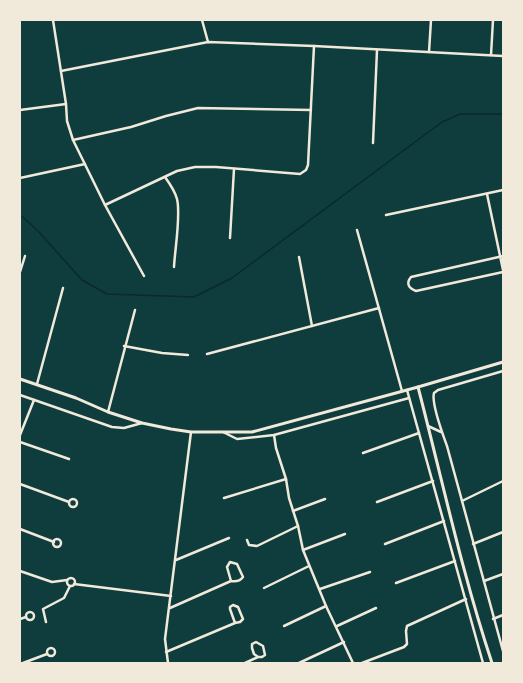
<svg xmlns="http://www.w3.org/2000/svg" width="523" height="683" font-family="Montserrat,sans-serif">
	<rect width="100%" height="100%" fill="#0f3d3e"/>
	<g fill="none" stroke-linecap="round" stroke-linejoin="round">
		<!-- stream -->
		<path stroke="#0a2a2b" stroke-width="1.5" d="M20,217H23L38,231L82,280L107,294L194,297L232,278L442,122L460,114H503"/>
		<!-- minor -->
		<g stroke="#f1e9da" stroke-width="2.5">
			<path d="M53,20L66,104L67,121L73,140L105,205L144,276"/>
			<path d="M202,20L208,42"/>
			<path d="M429,52L431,20"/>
			<path d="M491,55L493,20"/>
			<path d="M61,71L208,42L314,46L503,56"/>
			<path d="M20,110L66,104"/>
			<path d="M73,140L131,127L166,116L198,108L311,110"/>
			<path d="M373,143L377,50"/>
			<path d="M165,177C170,184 175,191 177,199C181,215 175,248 174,267"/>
			<path d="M20,178L85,164"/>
			<path d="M487,194L503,270"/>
			<path d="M105,205L177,171L195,167H216L300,174L306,170L308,165L314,46"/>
			<path d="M386,215L503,190"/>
			<path d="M357,230L402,391"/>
			<path d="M230,238L234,169"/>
			<path d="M503,256L411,277C406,283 408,288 416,291L503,272"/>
			<path d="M299,257L312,326"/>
			<path d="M20,272L25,256"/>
			<path d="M124,346L162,353L188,355"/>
			<path d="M207,354L379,308"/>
			<path d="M503,371L438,390L434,393C431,403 443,435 447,446L503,651"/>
			<path d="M37,384L63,288"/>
			<path d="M407,390L483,663"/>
			<path d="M20,395L112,427L124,428L142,423"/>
			<path d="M108,412L135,310"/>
			<path d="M428,426L441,432"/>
			<path d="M223,432L237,439L274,435L409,398"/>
			<path d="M20,435L34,400"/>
			<path d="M274,435L276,448L286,479L289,498L298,526L303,550L326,606L353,663"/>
			<path d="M20,442L69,459"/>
			<path d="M363,453L419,433"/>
			<path d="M20,484L69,502"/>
			<path d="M224,498L286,479"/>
			<circle cx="73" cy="503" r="4"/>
			<path d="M462,501L503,481"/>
			<path d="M377,502L433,481"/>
			<path d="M293,511L325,499"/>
			<path d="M20,529L54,542"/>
			<circle cx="57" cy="543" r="4"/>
			<path d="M247,540L249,545L257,546L298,526"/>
			<path d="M385,544L444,521"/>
			<path d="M473,544L503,532"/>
			<path d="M303,550L345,534"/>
			<path d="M176,560L229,538"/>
			<path d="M20,571L52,582L67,580"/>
			<circle cx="71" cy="582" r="4"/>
			<path d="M484,581L503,574"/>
			<path d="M396,583L455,561"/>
			<path d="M74,584L171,596"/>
			<path d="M264,588L309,566"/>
			<path d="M320,589L370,572"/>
			<path d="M170,608L231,581C236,582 240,581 243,577L237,564L230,562L227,567L231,581"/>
			<circle cx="30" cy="616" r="4"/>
			<path d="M20,619L26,617"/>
			<path d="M493,619L503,615"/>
			<path d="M46,622L43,609L64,598L70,586"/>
			<path d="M284,626L326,606"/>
			<path d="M337,626L376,608"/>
			<circle cx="51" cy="652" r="4"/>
			<path d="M166,652L235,623L240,622L243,619L238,607L233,605L230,607V609L235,623"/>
			<path d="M23,663L47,654"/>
			<path d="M168,663L165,639L191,432"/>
			<path d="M245,663L258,657H262L265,655L263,646L256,642L252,644V648L254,654L258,657"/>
			<path d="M299,663L344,642"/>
			<path d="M362,663L404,647L407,644L406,631L407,626L466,599"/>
		</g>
		<!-- tertiary -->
		<path stroke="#f1e9da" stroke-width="3" d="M418,387C442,479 462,573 492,663"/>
		<!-- secondary -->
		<path stroke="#f1e9da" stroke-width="3" d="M20,379L76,398L108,412L142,423L171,429L191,432H252L418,387L503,362"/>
	</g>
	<!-- border -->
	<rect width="523" height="683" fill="none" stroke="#f1e9da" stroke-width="42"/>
</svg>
